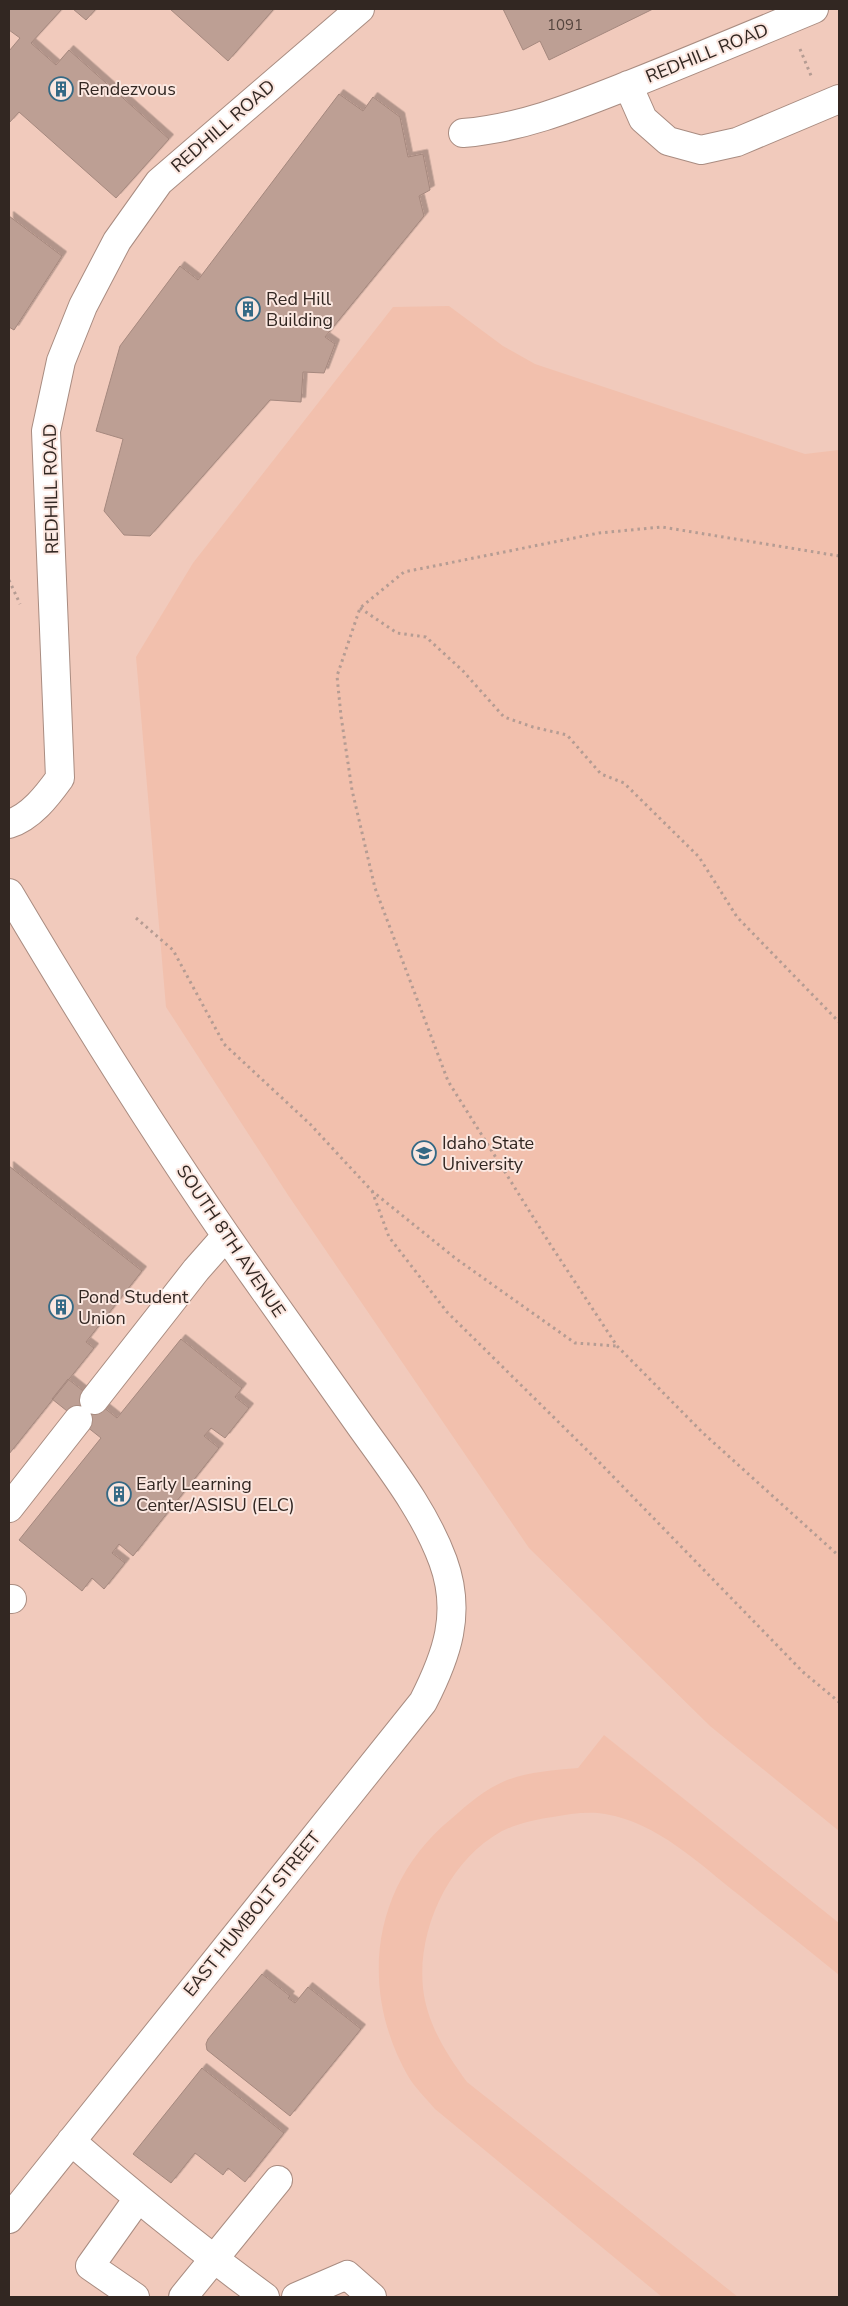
<svg xmlns="http://www.w3.org/2000/svg" width="848" height="2306" viewBox="0 0 848 2306" font-family="'Nunito Sans',sans-serif">
<style>
.built{fill:#f1cabc}
.green{fill:#f2c0ad}
.building{fill:#bd9f94;stroke:#a5887e;filter:url(#shadow)}
.lines{fill:none;stroke-linecap:round;stroke-linejoin:round}
.minor-casing{stroke:#a98c81;stroke-width:30}
.path{stroke:#b59c93;stroke-width:3;stroke-dasharray:2.5 4;stroke-linecap:butt}
.minor{stroke:#fff;stroke-width:28}
.labels{text-anchor:middle;dominant-baseline:central;stroke-width:4;stroke-linejoin:round;paint-order:stroke}
.number-label{font-size:15px;fill:#55453e}
.street-label{font-size:18px;fill:#322722;stroke:#fbe7e0}
.poi-label{font-size:18px;fill:#322722;stroke:#fbe7e0;text-anchor:start}
</style>
<defs>
<filter id="shadow"><feDropShadow dx="4.5" dy="-4.5" stdDeviation="0" flood-color="#0004"/></filter>
</defs>
<rect width="100%" height="100%" fill="#f7d7cc"/>
<path class="built" d="M9,9H839V2297H9Z"/>
<path class="green" d="M449,306L503,346L535,364L805,454L839,450V1831L710,1726L529,1548L288,1195L166,1007L136,657L193,563L393,307Z
M604,1735L839,1923V1975C806,1948 772,1922 739,1895C698,1863 658,1823 605,1814C589,1811 569,1814 553,1817C536,1819 517,1824 502,1831C449,1860 417,1929 423,1988C427,2024 446,2053 467,2082L738,2297H662L435,2109C426,2098 415,2088 408,2076C358,1988 372,1884 451,1819C468,1804 485,1789 507,1780C529,1772 554,1770 578,1768Z"/>
<path class="building" d="M9,9H62L31,43L56,65L69,50L169,139L116,198L19,112L9,123V51L20,38L9,30Z
M73,9H96L86,20Z
M170,9H272L273,10L228,61Z
M503,9H653L549,60L540,41L523,50Z
M339,94L363,111L373,97L400,117L408,157L423,154L430,190L419,196L424,216L325,337L335,344L324,373L303,372L301,402L270,400L150,536L124,535L104,511L123,439L96,431L120,346L180,266L198,280Z
M9,216L62,256L14,330L9,327Z
M9,1166L142,1271L86,1342L94,1348L9,1454Z
M181,1339L242,1388L235,1397L249,1408L225,1438L211,1428L204,1436L219,1448L133,1556L119,1544L112,1553L125,1563L104,1589L92,1578L82,1591L19,1540L101,1438L52,1399L68,1379L117,1418Z
M262,1974L290,1996L288,1998L295,2003L308,1987L361,2029L290,2116L207,2050L206,2044L208,2039Z
M202,2068L284,2133L245,2182L228,2168L223,2175L195,2153L171,2183L133,2154Z"/>
<g class="lines">
<g class="minor-casing">
<path id="minor" d="M628,85L643,119L668,141L701,150L737,142L839,99
M463,133C524,128 578,105 634,83C694,59 754,34 814,9
M9,824C31,817 47,796 60,778L46,431L61,361L83,306L117,241L159,182L360,9
M9,893C86,1023 167,1153 255,1277C290,1327 326,1377 362,1428C392,1470 425,1512 443,1561C462,1613 447,1655 423,1702L9,2219
M94,1400L196,1270L226,1236
M9,1508L78,1420
M9,1599H12
M71,2141C134,2196 198,2248 265,2297
M135,2297L90,2266L137,2200
M183,2297L278,2180
M296,2297L347,2275L372,2297"/>
</g>
<path class="path" d="M800,49L812,78
M839,556L662,527L599,533L404,572L360,608L337,676L341,716L352,790L375,888L448,1081L550,1244L617,1346L703,1433L839,1556
M9,580L20,604
M360,608L397,633L426,637L463,671L504,717L533,727L567,735L601,774L624,783L699,857L737,917L839,1022
M136,918L173,950L224,1044L310,1124L372,1191L455,1258L575,1343L617,1346
M372,1191L389,1237L447,1312L598,1461L803,1672L839,1702"/>
<use href="#minor" class="minor"/>
</g>
<defs>
<g id="building-ring" transform="scale(1.25)"><circle r="9.5" fill="#fbe7e0" stroke="#346985" stroke-width="1.5"/><path d="M-4-6H4V6H1V3H-1V6H-4ZM-2.5-4.3h1.7v1.8h-1.7ZM.8-4.3h1.7v1.8H.8ZM-2.5-1h1.7V.8h-1.7ZM.8-1h1.7V.8H.8Z" fill="#346985"/></g>
<g id="university-ring" transform="scale(1.25)"><circle r="9.5" fill="#fbe7e0" stroke="#346985" stroke-width="1.5"/><path d="M0-5L7-2L0 1L-7-2ZM-4 1L0 2.5L4 1V4Q0 6-4 4Z" fill="#346985"/></g>
</defs>
<g fill-rule="evenodd">
<use href="#building-ring" x="61" y="89"/>
<use href="#building-ring" x="248" y="309"/>
<use href="#university-ring" x="424" y="1153"/>
<use href="#building-ring" x="61" y="1307"/>
<use href="#building-ring" x="119" y="1494"/>
</g>
<g class="labels">
<g class="number-label">
<text x="565" y="25">1091</text>
</g>
<g class="street-label">
<text transform="translate(707 53) rotate(-22)">REDHILL ROAD</text>
<text transform="translate(223 126) rotate(-41)">REDHILL ROAD</text>
<text transform="translate(51 489) rotate(-91)">REDHILL ROAD</text>
<text transform="translate(231 1241) rotate(56)">SOUTH 8TH AVENUE</text>
<text transform="translate(252 1914) rotate(-51)">EAST HUMBOLT STREET</text>
</g>
<g class="poi-label">
<text x="78" y="89">Rendezvous</text>
<text x="266" y="299">Red Hill<tspan x="266" dy="21">Building</tspan></text>
<text x="442" y="1143">Idaho State<tspan x="442" dy="21">University</tspan></text>
<text x="78" y="1297">Pond Student<tspan x="78" dy="21">Union</tspan></text>
<text x="136" y="1484">Early Learning<tspan x="136" dy="21">Center/ASISU (ELC)</tspan></text>
</g>
</g>
<rect width="848" height="2306" fill="none" stroke="#322722" stroke-width="20"/>
</svg>
